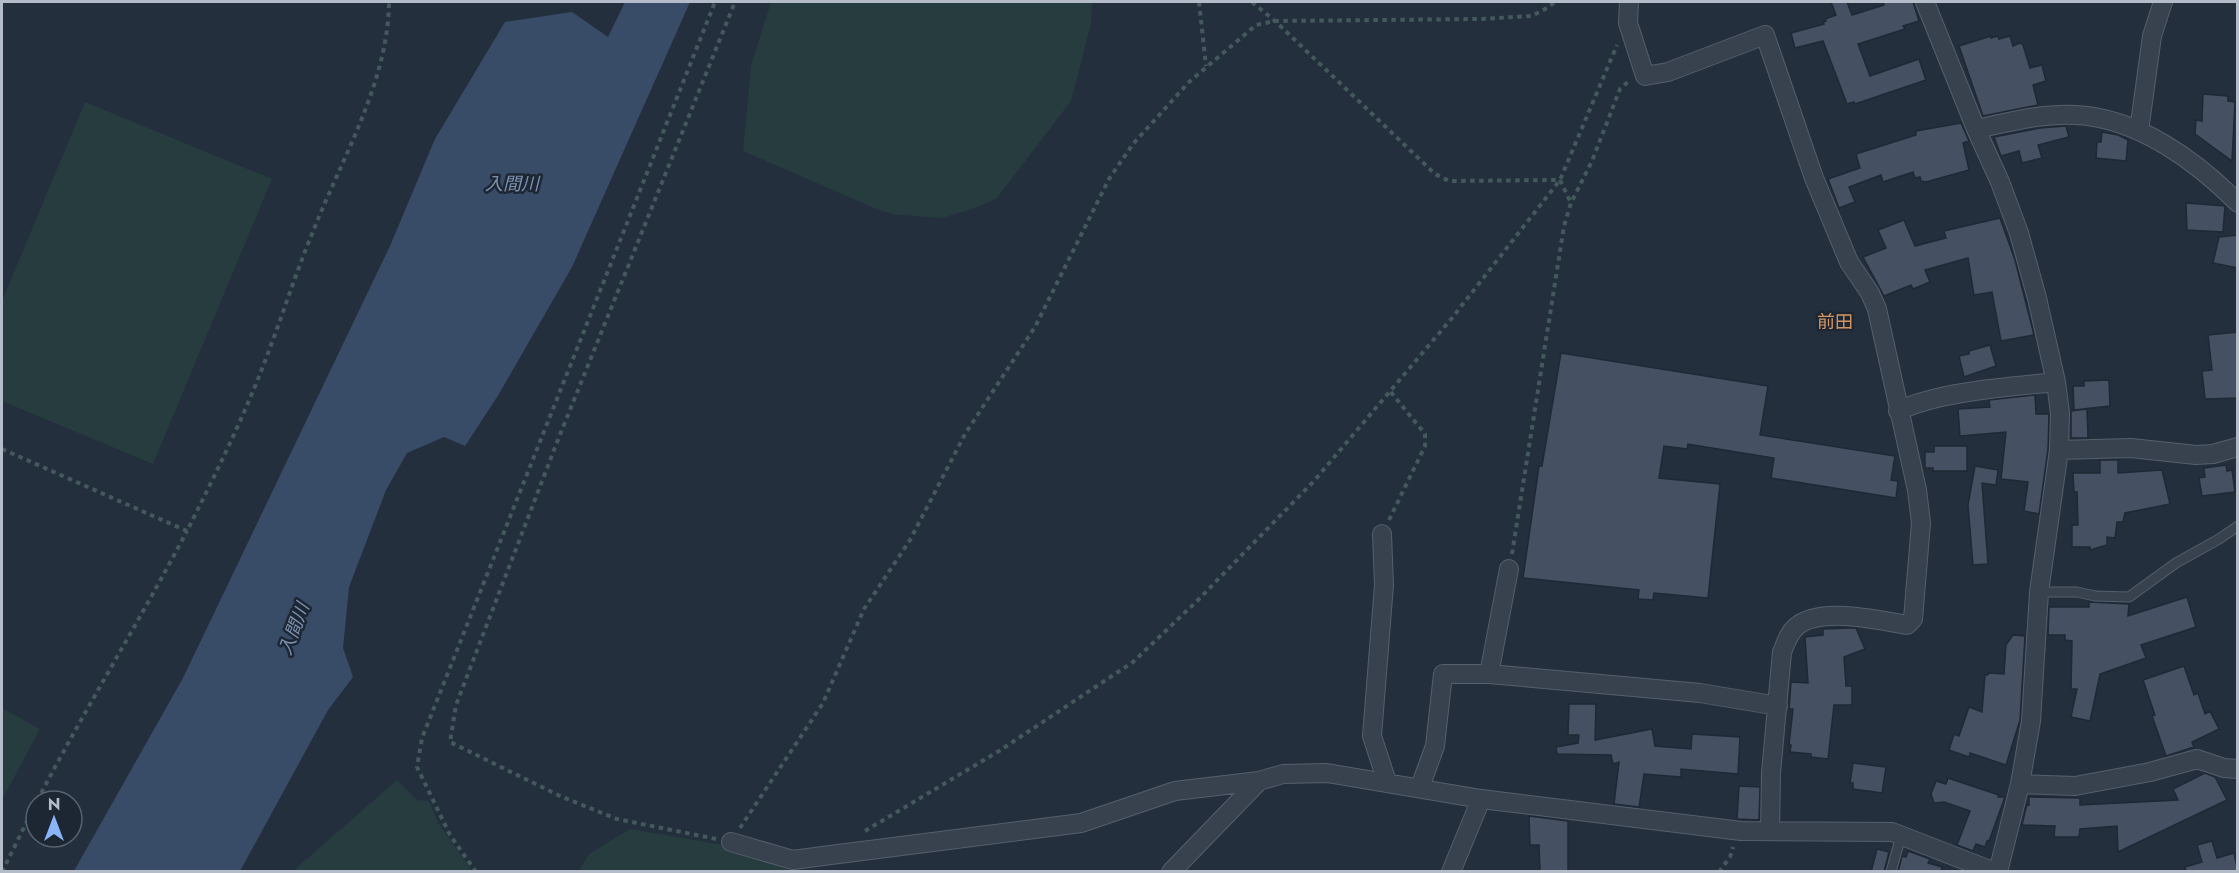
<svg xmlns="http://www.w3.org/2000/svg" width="2239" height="873" viewBox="0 0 2239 873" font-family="Jost,'Noto Sans JP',sans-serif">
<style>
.green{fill:#263c3f}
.water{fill:#394c67}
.building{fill:#455162;stroke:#1f2835;stroke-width:1.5}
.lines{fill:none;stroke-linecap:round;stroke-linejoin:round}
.lane-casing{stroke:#565f6c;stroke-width:11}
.street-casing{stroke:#565f6c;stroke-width:20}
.path{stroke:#44595c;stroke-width:4;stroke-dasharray:4.5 4.5;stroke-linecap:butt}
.lane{stroke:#38414e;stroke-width:9}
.street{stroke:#38414e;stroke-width:18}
.labels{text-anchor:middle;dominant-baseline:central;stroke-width:5;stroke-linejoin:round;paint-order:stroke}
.water-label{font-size:18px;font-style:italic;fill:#7c92b1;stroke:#1d2633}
.neighbourhood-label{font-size:18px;fill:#d59563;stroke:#1d2633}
</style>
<rect width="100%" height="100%" fill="#242f3e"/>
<path class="green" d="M771,2H1092L1091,24L1071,101L997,198L978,207L942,218L892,214L874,208L743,151L751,66Z
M85,102L272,179L153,464L2,401V301Z
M2,708L40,729L2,800Z
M397,780L417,800L429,801L439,824L472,871H293Z
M630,829L729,846L781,866L803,871L578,872L589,854Z"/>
<path class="water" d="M625,2H690L572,267L499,394L465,446L444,437L407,453L386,490L349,587L343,648L353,677L328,710L240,871H74L183,678L390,246L435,139L505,22L572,12L608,37Z"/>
<path class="building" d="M1831,2H1847L1852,15L1884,5L1883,2H1913L1919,21L1903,26L1905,29L1858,44L1870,76L1919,59L1926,80L1855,104L1854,102L1847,104L1823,41L1795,48L1791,33L1824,24L1823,22L1826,21L1825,19L1836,15Z
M1991,36V38L1998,36L1999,39L2010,36L2013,46L2020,43L2023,45L2030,68L2042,65L2046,81L2033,85L2038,105L1983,116L1959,46Z
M2203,94L2228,96V101L2235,102L2232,161L2195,134L2196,120L2202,121Z
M1961,123L1969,141L1963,143L1969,170L1926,182L1921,181L1920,177L1915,178L1913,172L1883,182L1881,175L1849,187L1855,202L1839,208L1828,179L1860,168L1856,154L1916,135V131Z
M2066,126L2069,137L2038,145L2042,158L2022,163L2019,151L2001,156L1994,137L2040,128Z
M2102,132L2118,135L2128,140L2126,161L2096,158L2097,142H2101Z
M2186,203L2225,206L2223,232L2187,230Z
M2000,218L2015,260L2034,335L2001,341L1992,292L1974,295L1968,258L1925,270L1930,282L1913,289L1911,285L1884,296L1863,257L1886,248L1878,230L1904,220L1915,246L1946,238L1944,231Z
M2238,235V268L2213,263L2219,237Z
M2238,332V398L2205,399L2202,371L2212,370L2208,335Z
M1990,345L1996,366L1964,377L1959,356L1969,354V351Z
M1561,353L1768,386L1760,435L1895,456L1891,480L1898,481L1896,498L1771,478L1774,458L1688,444L1687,449L1664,446L1659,478L1720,484L1708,598L1654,593L1653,600L1638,599L1639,590L1523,578L1539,466H1542Z
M2109,380L2110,406L2074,410L2073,386H2084V381Z
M2035,395L2036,414H2049L2048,449L2039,514L2024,511L2028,482L2001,479L2006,432L1960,436L1958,409L1990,407L1989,400Z
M2087,409L2088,438H2071V411Z
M1934,446H1967V471H1933V468H1925V452H1934Z
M2100,460H2118V473L2162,470L2170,504L2125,513L2123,522H2117L2115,538L2107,537V545L2090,550V547H2072V525H2078L2077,492H2074L2073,473H2100Z
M2226,465L2227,471L2232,470L2235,492L2202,496L2199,478L2205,477L2204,468Z
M1975,466L1998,470L1996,485L1982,483L1988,564L1973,565L1968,505Z
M2187,597L2196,627L2141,645L2146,658L2100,674L2090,721L2071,717L2077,689H2071L2072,641L2065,640V635H2048L2049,607H2089V602L2129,604L2128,616Z
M1849,628H1856L1865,649L1844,657L1846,686H1852V705H1834L1828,759L1811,757V754L1790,752L1791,745H1789L1793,709H1789L1791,682L1808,683L1805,637L1823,635V629Z
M2013,635L2025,636L2020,720L2006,765L1970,753L1969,757L1949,750L1954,734L1959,736L1969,707L1982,712L1985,675H1988V673L2004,674L2006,645Z
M2184,666L2194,695L2198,693L2205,714L2210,711L2219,729L2192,742L2194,747L2166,756L2152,716L2155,715L2143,680Z
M1569,704H1596L1595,740L1652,729L1655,746L1691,749L1692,734L1740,737L1738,774L1681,769V777L1644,774L1639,807L1614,804L1619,762L1613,764L1611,755L1557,754L1556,747L1578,743L1579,735H1568Z
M1853,763L1886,767L1882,793L1853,789V783H1850Z
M2205,773L2215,777L2227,800L2118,852L2117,826L2080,829L2079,837H2054L2055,826L2022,825L2027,804L2029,805V797L2080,798V805L2178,800L2173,789Z
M1948,778L1999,795L1998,797H2005L1989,841H1987L1985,847L1976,844L1973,851L1957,845L1970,811L1944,802L1934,803L1931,794L1936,781L1946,784Z
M1739,786L1760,787L1759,820L1737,819Z
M1529,816L1568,821V872H1540L1539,845H1530Z
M2212,841L2217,858L2234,853L2238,872H2186L2185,867L2202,862L2197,845Z
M1877,849L1889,852L1884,872H1871Z
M1908,851L1930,859L1928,863L1942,867L1941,872H1898L1902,856L1906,857Z"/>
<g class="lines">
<g class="lane-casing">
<path id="lane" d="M2039,592H2077L2095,596L2129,597L2176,563L2219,539L2238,526
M1891,872L1901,836"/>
</g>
<g class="street-casing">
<path id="street" d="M1629,2L1628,23L1645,76L1668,72L1765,35L1814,178L1849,262L1870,293L1877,309L1917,490L1921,523L1913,619L1907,625C1879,620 1819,606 1796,627C1788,634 1786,643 1782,652L1771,773L1770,831
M1925,2L1976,129L2000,182L2019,233L2037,298L2056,382L2060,413L2059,450L2039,592L2031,721L2020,784L1998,872
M1976,129C2009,122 2043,113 2076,115C2138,118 2196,161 2238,203
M2139,131L2152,36L2163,2
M1898,411C1940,391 2009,387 2056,382
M2059,450L2131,448L2196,455L2213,454L2238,447
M1382,534L1384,585L1372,736L1387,782
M1489,674L1509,569
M2020,784L2075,786L2150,772L2197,759L2224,768L2238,769
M1420,787L1435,746L1443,674H1489L1700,693L1778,706
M731,842L793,860L823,856L1081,823L1175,791L1259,781L1283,774L1327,773L1481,799L1741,831L1892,832L1995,872
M1171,872L1259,781
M1451,872L1481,799"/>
</g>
<path class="path" d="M1199,2L1206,66
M1252,2L1275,21L1435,174L1449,181L1559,180
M1560,180L1571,203
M2,449L187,531C215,475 243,419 265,361C282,317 296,272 314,229C343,156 388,82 389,2
M1389,520L1425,446V434L1390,391
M1512,554L1564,226L1571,203L1592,161L1620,89L1630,80
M37,801C85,709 139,622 187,531
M740,828L823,703L864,609L910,540L965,434L1035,327L1109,179L1133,144L1189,82L1256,25L1275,21L1480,19L1532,16L1547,8L1555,2
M865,831L999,751L1133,662L1196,602L1314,481L1452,318L1560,180L1617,45
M716,839L617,819L560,796L450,742L456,705L559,437L735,2
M2,872L36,803
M476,872L450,835L417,767L422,738L715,2
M1719,872L1730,857L1733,847"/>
<use href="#lane" class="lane"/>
<use href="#street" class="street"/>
</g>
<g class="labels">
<g class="water-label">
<text x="512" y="184">入間川</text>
<text transform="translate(294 629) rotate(-69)">入間川</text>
</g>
<g class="neighbourhood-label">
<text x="1835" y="322">前田</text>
</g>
</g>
<rect width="2239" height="873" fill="none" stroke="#b4bcc9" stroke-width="6"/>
<g transform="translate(54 819)"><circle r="28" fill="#1d2633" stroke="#59626f" stroke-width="1.5"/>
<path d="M0-4.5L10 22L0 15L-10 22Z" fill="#8ab4f8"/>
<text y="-9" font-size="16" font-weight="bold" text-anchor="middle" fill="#b4bcc9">N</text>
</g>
</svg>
